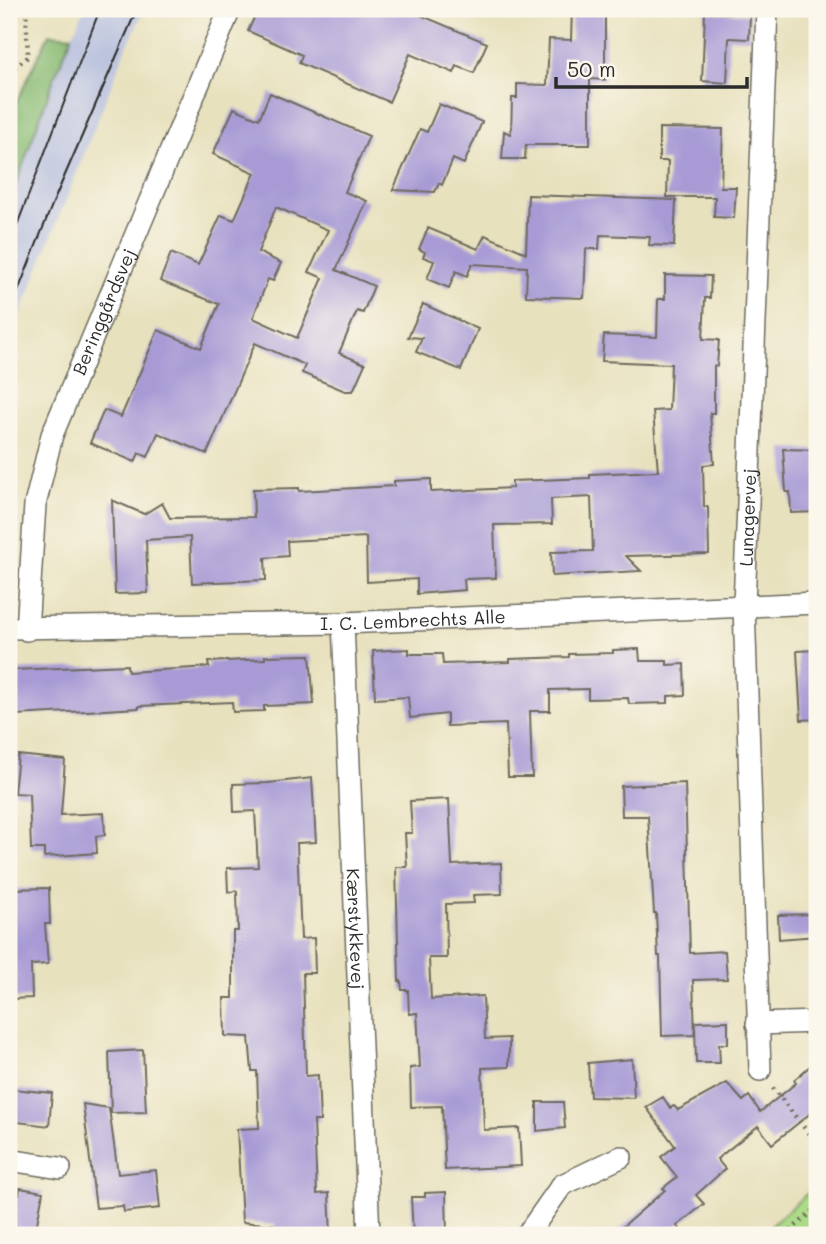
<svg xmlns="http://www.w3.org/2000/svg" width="826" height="1244" viewBox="0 0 826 1244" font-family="Mali,sans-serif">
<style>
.industrial{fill:#bbc3de}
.green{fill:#addb87;stroke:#6c8359;stroke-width:2}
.forest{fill:#8abb74;stroke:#5a7350;stroke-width:2}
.building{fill:#a89bd5;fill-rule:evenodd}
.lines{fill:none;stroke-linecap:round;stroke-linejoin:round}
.minor-casing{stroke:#6d6b5e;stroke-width:24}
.path{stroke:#6d6b5e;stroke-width:4.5;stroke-dasharray:2 5;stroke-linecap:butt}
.minor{stroke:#fff;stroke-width:21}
.tram{stroke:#2b2b2b;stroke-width:2}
.labels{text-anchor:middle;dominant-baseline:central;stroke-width:7;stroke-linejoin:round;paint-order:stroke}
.street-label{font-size:18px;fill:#2b2b2b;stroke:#fbf7ec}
</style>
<rect width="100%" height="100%" fill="#fbf7ec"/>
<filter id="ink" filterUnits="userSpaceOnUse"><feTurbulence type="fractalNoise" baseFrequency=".0143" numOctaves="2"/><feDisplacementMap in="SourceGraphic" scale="14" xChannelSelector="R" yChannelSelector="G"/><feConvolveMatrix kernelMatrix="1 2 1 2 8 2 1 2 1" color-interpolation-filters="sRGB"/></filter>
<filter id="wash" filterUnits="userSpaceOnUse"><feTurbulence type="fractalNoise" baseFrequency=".00686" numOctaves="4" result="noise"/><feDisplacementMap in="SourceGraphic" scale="28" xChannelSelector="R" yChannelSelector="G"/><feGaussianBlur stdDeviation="1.57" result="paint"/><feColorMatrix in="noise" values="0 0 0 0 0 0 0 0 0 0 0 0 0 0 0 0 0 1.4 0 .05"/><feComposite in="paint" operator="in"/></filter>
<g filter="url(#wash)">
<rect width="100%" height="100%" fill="#e8e1be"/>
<path class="industrial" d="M84,9H145L127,46L9,343V204L54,78Z"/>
<path class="green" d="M817,1185V1235H760Z"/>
<path class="forest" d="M49,34L72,36L54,78L9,204V118Z"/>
<g id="blocks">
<path class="building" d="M258,9H406L487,43L474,73L457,66L454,73L410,54L389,102L299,63L302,55L248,31Z
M572,9H605V80L590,79V145H526L525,159H502L504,131L511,134L512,98H517V84L547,85L549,39L571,40Z
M705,12L750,14L749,39L729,38L727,83L702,81Z
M270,93L369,136L345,192L367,201L336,270L374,286L363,313L357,311L339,353L365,364L353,391H345L302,373L305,365L255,343L207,454L158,433L148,457L139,453L135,462L90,443L104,410L121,417L158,330L201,348L219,304L160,281L171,253L198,265L221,215L234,220L255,173L213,154L234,108L259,119ZM276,207L328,230L309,272L323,278L297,338L253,318L268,279L273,281L281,263L258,252Z
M439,104L482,122L464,164L453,159L442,185L439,183L435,192L393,190L420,129L427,132Z
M659,128L723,129L721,187H736L734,218L714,217L715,197H667L668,161H659Z
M528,195L676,200L674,246L649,245L650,237L600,235L599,249H586L584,298L526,296L527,267L472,264L467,276L456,271L449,288L427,279L434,261L423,257L425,252L419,249L428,228L478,249L485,235L526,253Z
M665,275L711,276L710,298H705L703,339L719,340L717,366H714V413H710L714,464L703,465L704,507H708L709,554L626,556L641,571L552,576L551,552L593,551L591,497L551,499L552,524L494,525L496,578L464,579L465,590L417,594V579L367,582L366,537L287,541L288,556L265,558L266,580L192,583L190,537L146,540L148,593L115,594L112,500L144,514L162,503L170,518L254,517L253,489L299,488V491L394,486V481L431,479V492L512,488V481L590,478V474L658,471L653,411L669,410L671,364L602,361L604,335L657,337L658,299H665Z
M423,304L478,329L461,370L416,352L422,338L408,337Z
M783,449L817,450V512L791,513L790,492H786Z
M409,649V654H442L443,664L510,662V659L569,657V654L613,653V650L639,649L640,661H667V665L684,664L685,695L668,696V703L629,704L628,698L588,699V689L550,690V711H530L532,777H508L506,724L447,726V714L410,718L408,697L375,699L373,651Z
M817,650V719L801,720L797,651Z
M310,655L314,704L264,706V711L233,712L232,702L139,706V708L16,715L14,670L127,665L128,672L209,667L208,662L265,659V656Z
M18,755L65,760L61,815L104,813L105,835L96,836L97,853L44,857V849H31L29,794L14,793Z
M312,778L316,842L297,843L301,939L314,938L315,973H303L306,1076L318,1075L320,1121H314L317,1194L329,1193L331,1235H300V1232L275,1233V1225L242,1222L237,1129L259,1128L257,1071H252L249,1037L225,1036L224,998H233V931H238L237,891L228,892L227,868L258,867L255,811L234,812L233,784L268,783Z
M685,783L690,953L725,951L727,979L693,980L695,1035L662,1036L660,956H658L656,913H654L648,816H622L621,786Z
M449,799L452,865L501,863L502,894L473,895L474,903L446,904L447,958H429L431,999L483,996L485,1039L509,1038V1067L482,1068L484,1130L519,1128L521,1166L445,1170L442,1106L411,1107L410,1068L420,1067L417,1013L409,1014L408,990H402L401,981H399L396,867H407L405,833H412L410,801Z
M49,888L50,924H45L48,964L31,965L32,998L9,999V889Z
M817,914V936L779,939L778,915Z
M728,1021V1044H719L720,1063H696L695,1022Z
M143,1050L146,1112L111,1113L109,1052Z
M632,1059L634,1098L590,1097L588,1063Z
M817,1060V1108L772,1144L758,1126L717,1159L725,1169L696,1195L704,1204L677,1226L685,1235H613L665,1190L663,1188L677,1177L661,1157L675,1146L646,1107L663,1097L670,1108L674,1106L678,1110L727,1083L743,1101L749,1096L760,1112L796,1083L794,1080Z
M12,1089L52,1093L49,1126L9,1121Z
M537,1102H563L565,1128L537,1131Z
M83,1104L109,1108L118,1174L156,1170L160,1208L124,1212L123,1206L96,1208Z
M20,1188L43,1192L35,1234L9,1229V1194L19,1195Z
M446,1192L447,1235H413L411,1197H425V1193Z"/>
</g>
</g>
<g filter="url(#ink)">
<use href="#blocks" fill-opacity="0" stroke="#6d6b5e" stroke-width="2"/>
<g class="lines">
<g class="minor-casing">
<g id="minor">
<path id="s1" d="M343,623L369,1235"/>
<path id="s2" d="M9,628L343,623L817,603"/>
<path id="s3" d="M27,630L35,505L52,435L230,9"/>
<path d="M757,1024L817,1022"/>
<path id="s4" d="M760,1070L744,607L767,9"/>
<path d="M9,1160L60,1168"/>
<path d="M527,1235L562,1185L621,1157"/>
</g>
</g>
<path class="path" d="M9,71L28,57L26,9
M773,1088L817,1144
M785,1235L817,1208"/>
<use href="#minor" class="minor"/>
<path class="tram" d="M9,246L100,9
M9,314L52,205L137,9"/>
</g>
</g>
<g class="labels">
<g class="street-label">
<text stroke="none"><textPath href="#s3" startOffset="331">Beringgårdsvej</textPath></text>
<text stroke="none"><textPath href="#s4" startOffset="553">Lunagervej</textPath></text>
<text stroke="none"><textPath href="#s2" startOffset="404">I. C. Lembrechts Alle</textPath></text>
<text stroke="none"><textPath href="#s1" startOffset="306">Kærstykkevej</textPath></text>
</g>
</g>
<rect width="826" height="1244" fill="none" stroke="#fbf7ec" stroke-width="35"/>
<path d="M556 77v10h191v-10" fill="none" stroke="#2b2b2b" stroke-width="3.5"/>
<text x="567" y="77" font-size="21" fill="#2b2b2b" stroke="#fbf7ec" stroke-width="5" paint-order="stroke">50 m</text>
</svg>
